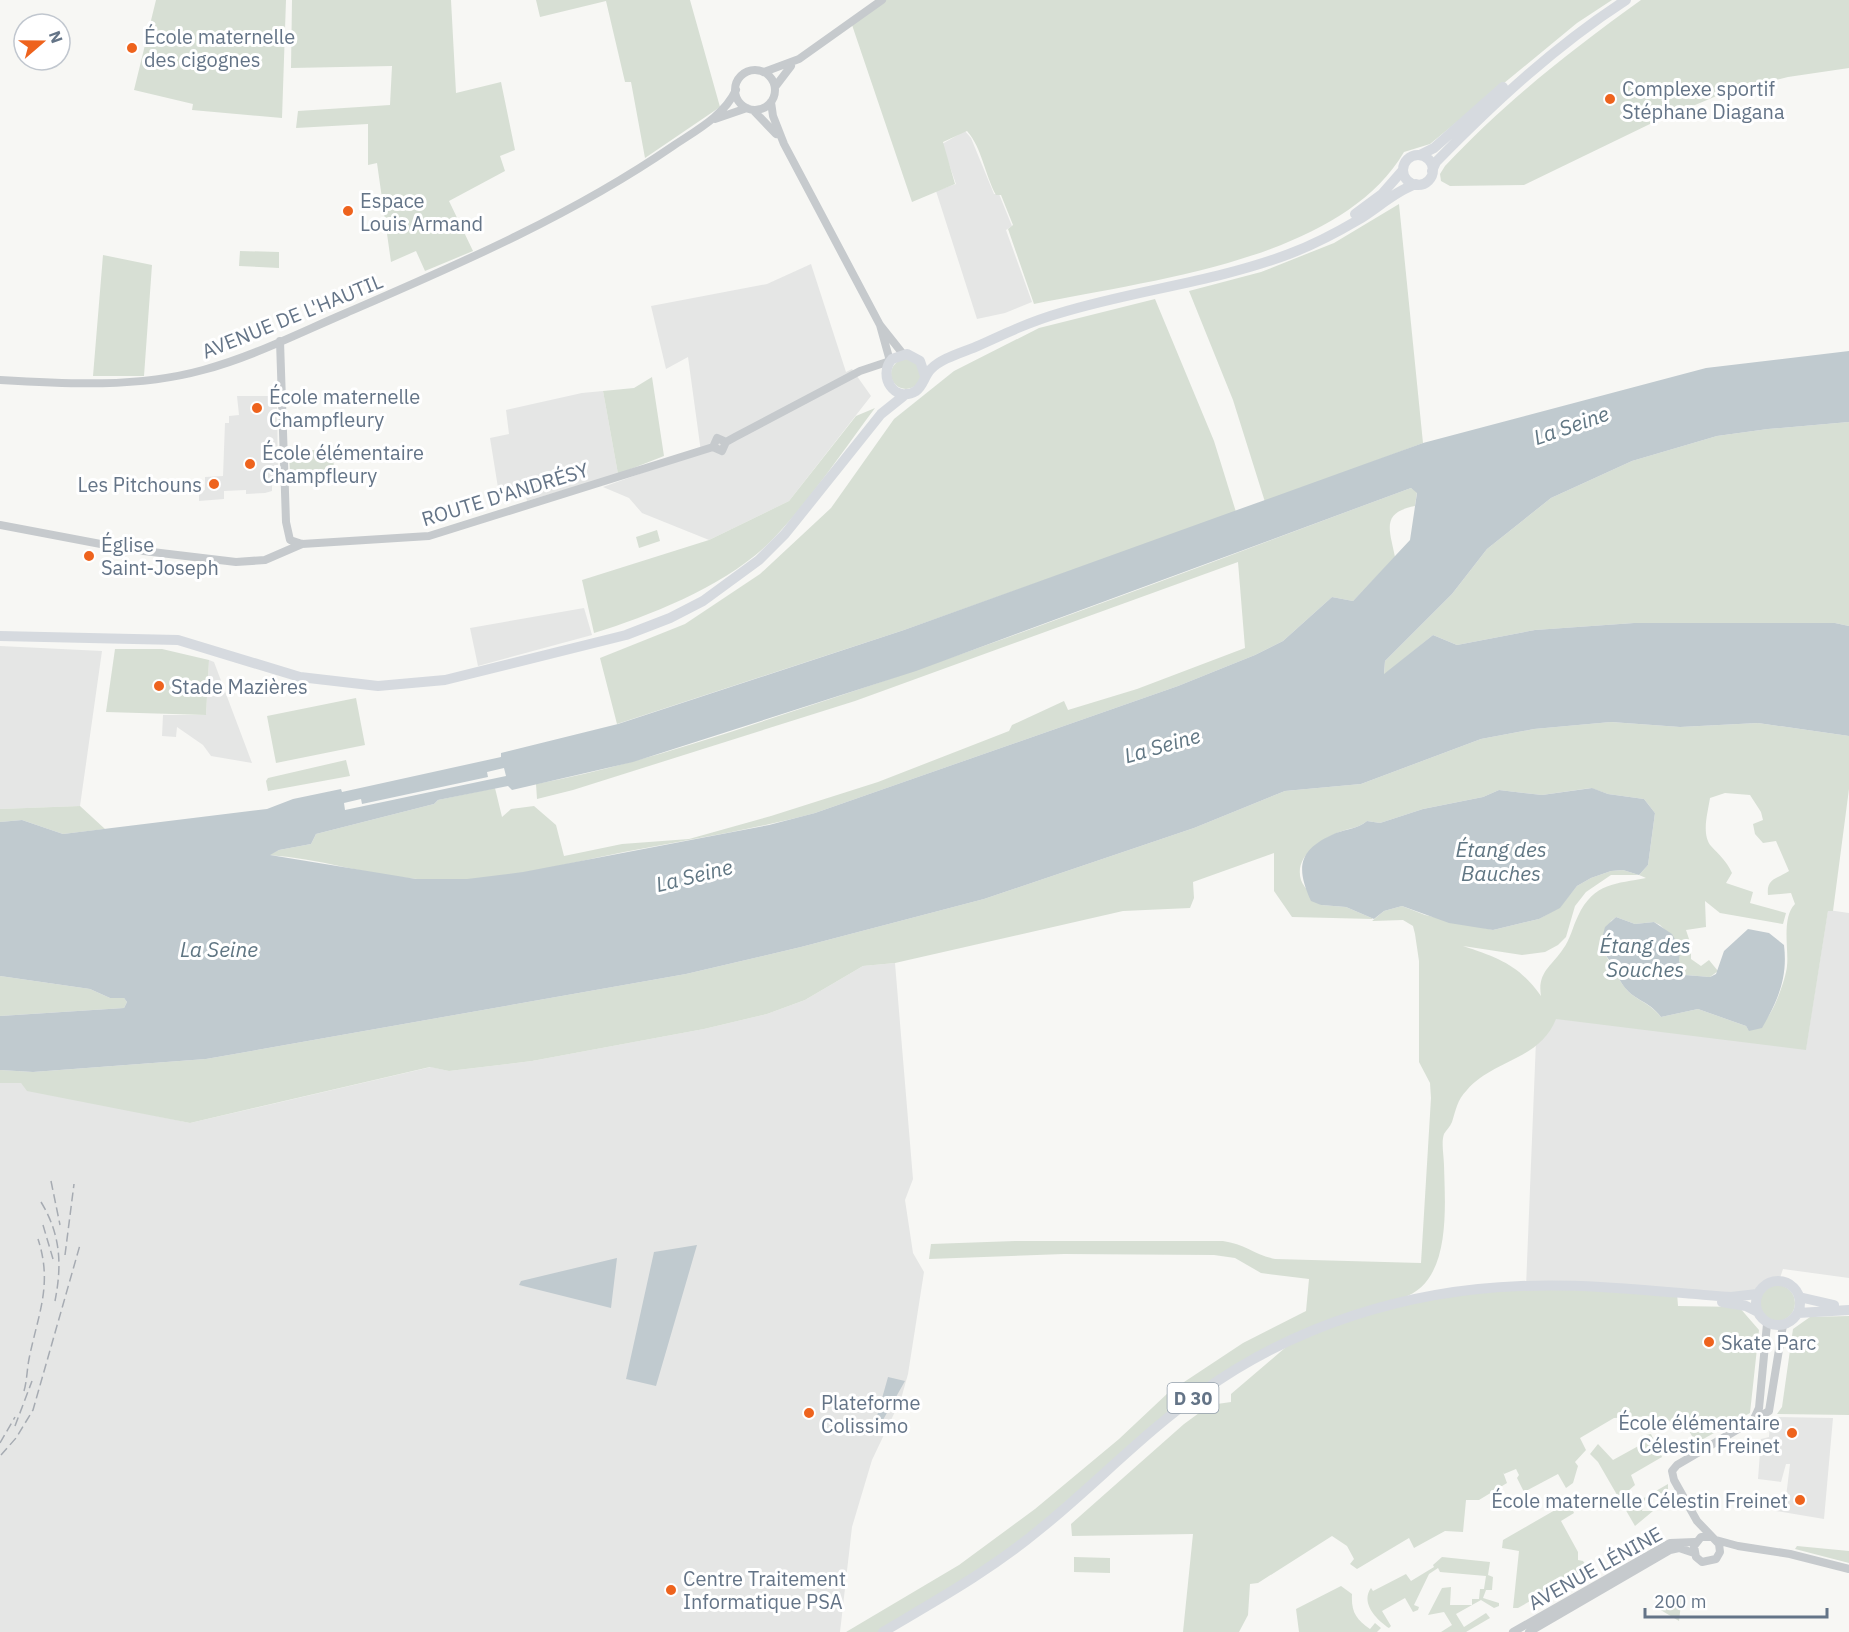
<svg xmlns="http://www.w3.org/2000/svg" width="1849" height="1632" viewBox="0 0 1849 1632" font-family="'IBM Plex Sans',sans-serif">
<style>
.built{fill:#e5e6e5}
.green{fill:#d7dfd4;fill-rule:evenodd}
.water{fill:#c0cacf;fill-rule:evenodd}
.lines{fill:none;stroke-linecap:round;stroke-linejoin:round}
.minor{stroke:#c6cacd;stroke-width:8}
.major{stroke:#d6dadf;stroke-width:10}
.rail{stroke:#a6abb2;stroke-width:1.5;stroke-dasharray:9 4.5;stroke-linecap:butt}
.poi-dot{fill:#ee631d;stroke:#fff;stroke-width:2}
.labels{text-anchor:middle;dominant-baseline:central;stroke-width:6;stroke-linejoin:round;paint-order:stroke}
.shield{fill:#fff;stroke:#929eab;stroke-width:1.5}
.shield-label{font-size:18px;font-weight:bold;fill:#647487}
.poi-label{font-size:20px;fill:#647487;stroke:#fff;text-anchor:start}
.street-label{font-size:20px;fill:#647487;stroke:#fff}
.water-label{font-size:21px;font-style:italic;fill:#607683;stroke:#fff}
</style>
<rect width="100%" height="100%" fill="#f7f7f4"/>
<path class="built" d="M965,131L971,138L994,194H999L1012,226L1006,230L1032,302L1005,313L977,319L936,191L956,184L942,144Z
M811,264L846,372L852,369L871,396L789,501L709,540L642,513L629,498L603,487L701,452L688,357L666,369L651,306L767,284Z
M603,391L618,474L527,501L525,493L499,494L490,438L509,434L506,410L582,393Z
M237,396H270L277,400L278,482H272V491L265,493L246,494V490L224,491V499L199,501V492L205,490V477L223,476L225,423H229V416L239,415Z
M584,608L592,635L478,666L470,628Z
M0,646L102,651L80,806L0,809Z
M209,660L214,662L252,763L211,756L203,745L177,727L176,737L162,736L163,715H206Z
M1828,910L1849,913V1278L1783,1269L1779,1281L1767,1283L1757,1294L1526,1287L1537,1016L1806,1048Z
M895,963L913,1179L905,1200L913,1253L924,1272L908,1374L901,1399L872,1460L852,1527L840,1632H0V1083H21L85,1101L190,1123L431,1067L449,1071L532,1061L704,1029L767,1014L805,1000L863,966Z
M1774,1417L1833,1418L1824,1519L1776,1511L1777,1503L1786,1497L1790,1464H1786L1781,1482L1758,1479L1761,1439L1769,1437L1770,1422Z"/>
<path class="green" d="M156,0H286L282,118L192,110L193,104L134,90Z
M292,0H451L456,93L501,82L515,150L500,156L505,171L449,201L473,251L425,271L416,251L391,262L377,163L368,165V124L296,128L298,111L390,105L392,66L291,68Z
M536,0H690L720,107L645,158L631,82H625L606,1L540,17Z
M882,0H1612L1577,23L1430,144L1404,152C1340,261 1149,280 1034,304L1008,229L1013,225L1001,195H996C985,175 982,148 967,131L943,142L955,184L912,202L851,22Z
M1641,0H1849V68L1788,77L1726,92L1650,124L1524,185L1450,186L1441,181L1440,174L1445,166C1505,102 1570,51 1641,0Z
M1399,204L1423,443L1265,502L1233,400L1189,291L1261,272L1334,243Z
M240,251L279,252V268L239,266Z
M103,255L152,265L144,376H93Z
M1155,299L1214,441L1236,512L904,630L617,724L600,658L685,624L760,574L831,508L894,419L954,371L1039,328Z
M891 374a15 15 0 1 1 30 0a15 15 0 1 1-30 0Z
M652,377L664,456L618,474L603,391L634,388Z
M875,408C842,452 810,501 771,541C727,585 652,615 594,633L582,580L709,540L789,501L856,416Z
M1849,422V626L1835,623H1634L1535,630L1457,645L1433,635L1384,675L1385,661L1452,594L1487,549L1551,498L1632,461L1717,436L1768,429Z
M308,450H333L334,471H290L289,456Z
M1411,488L1417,492L1415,506C1380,513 1390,530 1395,557L1353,601L1332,597L1283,641L1255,655L1178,686L815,813C752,830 688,840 624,852C556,866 486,885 417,879C367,875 318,858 268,855L279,850L311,844L316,834L434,804L438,800L495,788L502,817L511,809L534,806L556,825L564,856L622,844L689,839L771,816L878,782L1009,731L1012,725L1064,701L1068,710L1137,689L1245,648L1238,562L855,701L573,790L537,799L536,784C637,765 733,731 830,699C1026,634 1218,559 1411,488Z
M657,530L660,541L639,548L636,537Z
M115,649H162L209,660L206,715L106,712Z
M356,698L365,745L276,763L267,716Z
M1611,722L1680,727L1758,723L1849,736V789L1833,911H1828L1806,1050L1556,1019C1540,1060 1493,1060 1467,1090C1457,1100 1456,1110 1452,1122C1450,1127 1446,1130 1444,1134C1441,1142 1444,1157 1444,1165C1445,1207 1452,1283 1402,1298L1485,1285L1677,1293L1678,1306L1739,1307L1759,1330L1750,1413L1696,1443L1684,1422L1676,1424L1664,1419L1658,1422L1655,1416L1614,1418L1580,1438L1586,1450L1575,1462L1578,1466L1573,1483L1566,1488L1558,1474L1524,1492L1517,1478L1519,1475L1516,1469L1504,1474L1503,1472L1507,1483L1479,1500H1466L1463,1532L1445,1531L1414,1548L1409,1538L1357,1569L1350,1564L1354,1559L1347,1546L1332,1536L1258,1583L1250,1584L1248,1615L1239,1632H1183L1193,1534L1072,1536L1071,1524L1184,1424L1210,1405L1231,1402V1394L1293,1341L1205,1389L1038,1531L883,1632H846L959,1565L1035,1509L1119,1439L1169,1392L1243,1343L1306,1311L1309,1279L1261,1273L1235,1258L1214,1255L1064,1254L929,1259L931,1244L1015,1241H1223C1245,1244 1255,1255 1275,1259L1421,1263L1431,1098L1430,1083L1419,1062V961L1415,934L1413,926L1403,920L1372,921L1384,911L1402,906L1425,915L1493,930L1539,919L1560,907L1577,886L1591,878L1611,871L1623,870L1639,875L1648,865L1655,813L1644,799L1608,794L1591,788L1542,795L1499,790L1483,797L1423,809L1380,823L1367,821C1358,829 1347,828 1337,833C1319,841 1294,857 1301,880C1304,889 1316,898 1321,905L1346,907L1374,919L1292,917L1274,891V853L1193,882L1194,898L1190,908L1123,911L895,963L863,966L805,1000L767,1014L704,1029L532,1061L449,1071L430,1067L190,1123L27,1091L21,1083H0V1070L33,1072L206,1059L686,974L801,947L984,899L1194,828L1285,791L1361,784L1481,739L1534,729ZM1725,793L1750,795L1761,812L1763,820L1753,824L1755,834L1763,843L1776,841L1789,871C1777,879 1766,878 1768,895L1791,893L1795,904C1781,918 1789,950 1787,966C1786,978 1773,1015 1764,1021C1759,1024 1753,1026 1748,1029L1746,1026L1698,1009L1661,1017C1649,1002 1637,1001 1627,990C1615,977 1612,959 1599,949L1611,921L1616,917L1635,924L1654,922L1660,925L1666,931L1685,975L1710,977L1718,971L1709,960L1701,966L1691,959V945L1686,930L1706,927L1705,901L1720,913L1783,924L1786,913L1750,903L1753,892L1726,883L1732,873C1726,860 1720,856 1711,846C1701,834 1708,812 1710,798ZM1611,875H1639L1646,878C1617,884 1594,882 1578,916C1573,926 1570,940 1563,949C1552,966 1537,972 1541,996C1519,965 1499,958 1463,946L1522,955L1545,952L1558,945L1566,937L1575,906L1586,892Z
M346,760L350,776L268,791L266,781L268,778Z
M80,806L105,829L63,834L22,820L0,822V809Z
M0,976L90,989L110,998H124L127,1002L124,1008L0,1016Z
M1759 1303a18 18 0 1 1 36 0a18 18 0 1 1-36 0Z
M1849,1316V1415L1777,1414L1782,1407L1793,1329L1810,1317Z
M1651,1434L1662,1457L1631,1475L1635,1485L1628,1491L1635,1503L1668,1484V1494L1657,1493L1644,1501L1642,1511H1653L1635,1526L1598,1462L1590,1454L1598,1444L1613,1460L1642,1444L1641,1436Z
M1569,1502L1574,1513L1561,1521L1578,1552V1560L1583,1561L1588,1568L1518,1608H1513L1519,1551L1502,1548L1503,1540Z
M1797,1546L1849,1551V1563L1795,1549Z
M1074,1557L1110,1558V1573L1074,1572Z
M1442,1557L1490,1562L1488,1575L1493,1577L1492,1590H1486L1483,1598L1499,1603V1606L1494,1608L1481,1600L1456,1614L1464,1627L1486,1613L1490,1618L1466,1632H1441L1452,1625L1444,1612L1428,1615L1442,1588L1451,1587L1450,1605H1472V1599H1479L1480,1589H1484L1486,1576L1440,1572L1438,1568L1429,1574L1414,1605L1419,1607L1418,1610L1413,1612L1405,1598L1382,1611L1391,1626L1389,1628C1377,1620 1360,1603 1371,1588L1373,1591L1406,1574L1411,1581L1434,1567L1433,1565Z
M1341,1586L1352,1594C1351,1612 1356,1619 1370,1629L1375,1623L1381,1628L1377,1632H1299L1296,1609Z
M1682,1596L1679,1621L1659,1609H1662Z"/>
<path class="water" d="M1849,351V422L1768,429L1717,436L1632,461L1551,498L1487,549L1452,594L1385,661L1384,674L1433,635L1457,645L1535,630L1634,623H1835L1849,626V736L1758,723L1680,727L1611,722L1534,729L1481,739L1361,784L1285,791L1194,828L984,899L801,947L686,974L206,1059L33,1072L0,1070V1016L124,1008L127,1002L124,998H110L90,989L0,976V822L22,820L63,834L267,809L293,799L341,789L342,792L501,757V753L618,724L904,630L1423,443L1706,368ZM1411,488L1417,493L1410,540L1353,601L1332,597L1283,641L1255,655L1178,686L815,813L769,825L523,872L467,879H416L270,855L279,850L311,844L316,834L434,804L438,800L508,786L512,790L633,762L916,671ZM504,768L506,776L345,810L344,803L361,799L362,804L488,777L487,772Z
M1592,788L1608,794L1644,799L1655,813L1648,865L1639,875L1623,870L1611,871L1591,878L1577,886L1560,908L1539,919L1493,930L1449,923L1402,906L1384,911L1374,919L1346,907L1321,905L1311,901C1295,866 1299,849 1336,833C1347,829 1357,829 1367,821L1380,823L1423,809L1483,797L1499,790L1542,795Z
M1616,917L1635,924L1654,922L1672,934L1680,948L1679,961L1685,975L1710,977L1716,974L1724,951L1748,929L1769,933L1784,945C1788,978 1778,1000 1762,1028L1749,1031L1746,1026L1698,1009L1661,1017C1650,1002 1637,1001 1627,990C1615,977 1613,959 1599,949L1605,927Z
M697,1245L656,1386L626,1379L654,1252Z
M617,1258L611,1308L519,1285L521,1281Z
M888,1377L905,1381L875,1434H872Z"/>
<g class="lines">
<path class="minor" d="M735 90a20 20 0 1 1 40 0a20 20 0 1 1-40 0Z
M764,72L799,59L882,0
M775,87L791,66
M771,102L773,116L784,144L880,325L903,354
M754,111L776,134
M715,119L747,108
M280,341L286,522L290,540L302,544L429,536L713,447L722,451L726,442L735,437L860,371L890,361L880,325
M0,380C67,384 138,388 203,370C252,357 299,333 346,313C459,264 571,216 673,146C695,131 724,116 736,90
M713,447L717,438L726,442
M0,525L127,549L236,562L265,560L302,544
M1753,1421L1759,1408L1767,1324
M1712,1537H1701L1694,1546L1696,1557L1702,1562L1716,1559L1720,1552L1719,1544L1697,1521L1674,1480L1672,1471L1677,1465L1769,1411L1783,1325
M1716,1540L1738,1546L1790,1554L1849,1569
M1513,1632L1670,1543L1695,1542
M1529,1632L1670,1550L1679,1548L1694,1553"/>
<path class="major" d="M1420,155L1434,148L1503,87
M1403 170a15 15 0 1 1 30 0a15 15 0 1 1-30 0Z
M1432,171L1436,162C1495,102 1555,46 1626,0
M1355,214L1382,194L1403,170
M925,376L920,361L907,354L892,359C877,376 895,404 916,391C924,385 924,376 931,369C943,357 965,352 980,345C1006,333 1032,321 1060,313C1135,290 1215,282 1289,254C1313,245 1336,233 1358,220C1377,209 1395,191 1416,184
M0,636L178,640L300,677L378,686L445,680L626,635L670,618L703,601L759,560L785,534L881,414L906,394
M1756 1303a22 22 0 1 1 44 0a22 22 0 1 1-44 0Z
M1799,1297L1834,1305
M1722,1302L1746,1306L1756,1311
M1798,1313L1849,1310
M883,1632C937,1600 991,1570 1039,1530C1095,1485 1144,1432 1203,1391C1295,1325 1408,1290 1521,1286C1591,1283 1662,1292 1731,1297L1757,1294"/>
<path class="rail" d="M51,1181L60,1225
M41,1202C61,1235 62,1265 55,1301
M43,1225L53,1259
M65,1255L74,1184
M24,1391C27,1381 27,1369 29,1359C38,1314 53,1285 38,1239
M15,1426L32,1381
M0,1443L15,1417
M1,1455L16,1438L33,1410L80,1245"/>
</g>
<g class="poi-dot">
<circle cx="132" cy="48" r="6"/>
<circle cx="1610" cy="99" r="6"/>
<circle cx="348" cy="211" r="6"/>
<circle cx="257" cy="408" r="6"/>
<circle cx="250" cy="464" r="6"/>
<circle cx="214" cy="484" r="6"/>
<circle cx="89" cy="556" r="6"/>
<circle cx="159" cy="686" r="6"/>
<circle cx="1709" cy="1342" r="6"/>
<circle cx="809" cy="1413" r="6"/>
<circle cx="1792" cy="1433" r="6"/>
<circle cx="1800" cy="1500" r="6"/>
<circle cx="671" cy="1590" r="6"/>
</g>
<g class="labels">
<rect class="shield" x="1167.5" y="1383" width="51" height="30" rx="4.5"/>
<g class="shield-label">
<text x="1193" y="1398">D 30</text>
</g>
<g class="poi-label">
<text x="144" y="36">École maternelle<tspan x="144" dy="23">des cigognes</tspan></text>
<text x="1622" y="88">Complexe sportif<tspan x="1622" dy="23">Stéphane Diagana</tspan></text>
<text x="360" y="200">Espace<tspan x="360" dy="23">Louis Armand</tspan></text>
<text x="269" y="396">École maternelle<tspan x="269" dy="23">Champfleury</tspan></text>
<text x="262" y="452">École élémentaire<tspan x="262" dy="23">Champfleury</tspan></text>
<text x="202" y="484" text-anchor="end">Les Pitchouns</text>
<text x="101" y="544">Église<tspan x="101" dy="23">Saint-Joseph</tspan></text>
<text x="171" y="686">Stade Mazières</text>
<text x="1721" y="1342">Skate Parc</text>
<text x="821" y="1402">Plateforme<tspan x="821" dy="23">Colissimo</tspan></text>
<text x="1780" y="1422" text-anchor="end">École élémentaire<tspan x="1780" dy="23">Célestin Freinet</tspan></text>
<text x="1788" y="1500" text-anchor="end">École maternelle Célestin Freinet</text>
<text x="683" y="1578">Centre Traitement<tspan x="683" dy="23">Informatique PSA</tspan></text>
</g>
<g class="street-label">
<text transform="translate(292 316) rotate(-22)">AVENUE DE L'HAUTIL</text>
<text transform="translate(505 494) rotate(-17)">ROUTE D'ANDRÉSY</text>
<text transform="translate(1595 1568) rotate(-29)">AVENUE LÉNINE</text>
</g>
<g class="water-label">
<text transform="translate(1571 425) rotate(-19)">La Seine</text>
<text transform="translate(1162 745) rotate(-16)">La Seine</text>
<text x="1501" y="849">Étang des<tspan x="1501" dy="24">Bauches</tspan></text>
<text transform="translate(694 875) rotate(-14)">La Seine</text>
<text x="1645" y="945">Étang des<tspan x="1645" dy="24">Souches</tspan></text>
<text x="219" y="949">La Seine</text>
</g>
</g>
<g transform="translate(42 42) rotate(70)"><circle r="28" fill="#ffffff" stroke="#c1c7cf" stroke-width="1.5"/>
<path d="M0-4.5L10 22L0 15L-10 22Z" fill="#ee631d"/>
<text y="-9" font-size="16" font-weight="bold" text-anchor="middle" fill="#647487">N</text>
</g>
<path d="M1645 1608v9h182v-9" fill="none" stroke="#647487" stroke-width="3"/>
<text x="1654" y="1608" font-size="18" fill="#647487" stroke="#ffffff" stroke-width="4.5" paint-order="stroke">200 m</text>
</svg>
